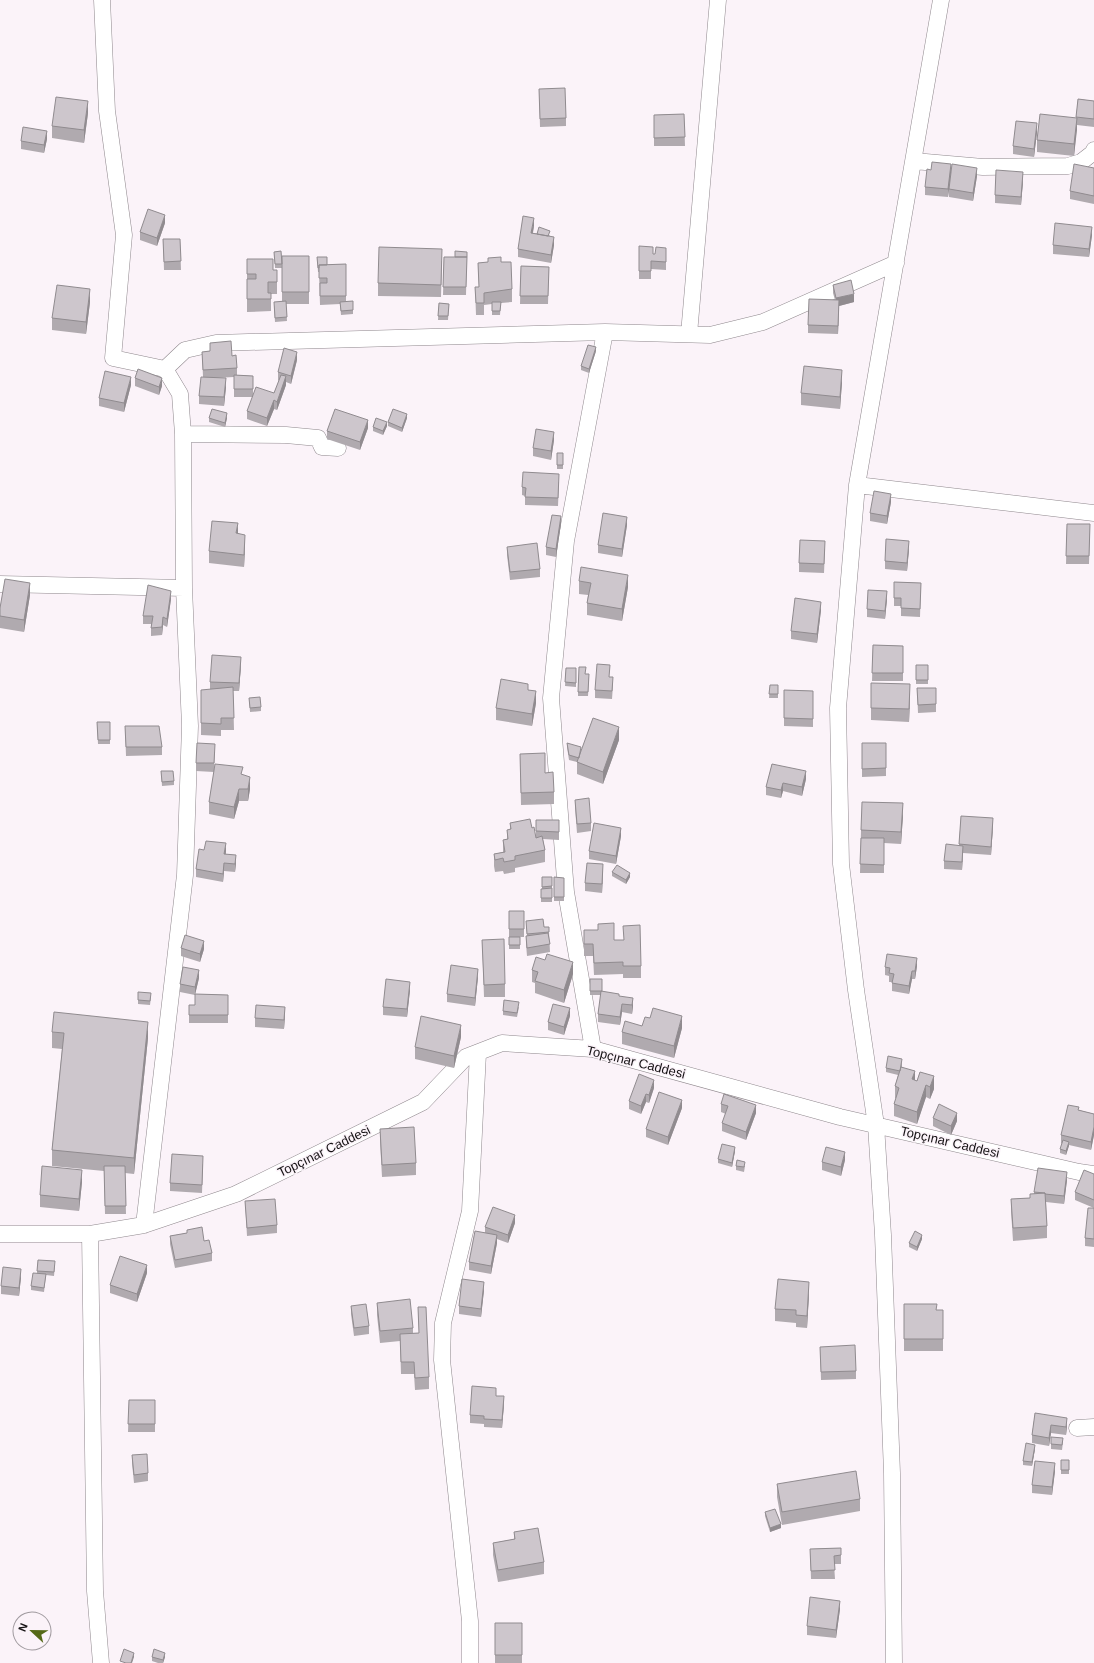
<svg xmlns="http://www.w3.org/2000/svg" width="1094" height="1663" viewBox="0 0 1094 1663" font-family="Helvetica,sans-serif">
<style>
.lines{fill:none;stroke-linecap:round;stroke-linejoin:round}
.minor-casing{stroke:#8f888d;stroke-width:17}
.minor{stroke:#fff;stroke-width:16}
.wall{fill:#b0aaaf}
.shaded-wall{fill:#908b8f}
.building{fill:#cdc6cc;stroke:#908b8f}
.labels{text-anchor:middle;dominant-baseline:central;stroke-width:3;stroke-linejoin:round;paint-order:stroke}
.street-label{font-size:13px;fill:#161315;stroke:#fbf3f9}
</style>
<rect width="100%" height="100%" fill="#fbf3f9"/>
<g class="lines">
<g class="minor-casing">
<path id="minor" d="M102,0L107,111L124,235L113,358L165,369L180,394L183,434L184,588L190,726L185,875L144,1225
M914,161L983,167L1068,166L1081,162L1094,152V150
M689,334L718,0
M165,369L185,350L216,343L605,332L710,335L763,322L896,263
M183,434L286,435L318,438L322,447L338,448
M857,485L1094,513
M0,584L184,588
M593,1049L566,892L551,698L566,541L605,332
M0,1234H90L144,1225L236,1194L423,1102L466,1057L502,1043L593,1049L840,1117L1079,1172L1094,1174
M90,1234L95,1591L101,1663
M1077,1428L1094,1427
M470,1663V1621L442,1360L443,1323L470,1211L478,1053
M894,1663L892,1473L883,1235L876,1125L856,990L841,864L838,708L857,485L941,0"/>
</g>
<use href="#minor" class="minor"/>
</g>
<path class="wall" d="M539,89L566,118V126L540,127Z
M1078,99L1094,101V127L1077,125L1074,156L1037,152V140L1076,118Z
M88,113L84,143L52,138V126Z
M684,114L685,146H654V115Z
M1037,132L1034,157L1013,154V146Z
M47,139L44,153L21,149V141Z
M1094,168V204L1070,199V191Z
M951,172L948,197L925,195V187Z
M977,176L973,201L949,197V189Z
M1023,181L1021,205L995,203V195Z
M165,223L157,246L140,240V232Z
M534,226L533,233L550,235L549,236L554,245L551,263L518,257V249Z
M1092,235L1089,257L1053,254V245Z
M163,239H180L181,270H164Z
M639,246L653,254H655L666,248V270L651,269V279H639Z
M281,251L282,268H275L274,252Z
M467,252L466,295H443L444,257H455Z
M282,256H309V304H286L287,321L275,322L274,306L282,301Z
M317,257L327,265L346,264V302L353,301V314L341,315L340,304L320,305L319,272H318Z
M247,259L273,270H277V294H271V311L247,312Z
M442,261L441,297L378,296V283Z
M501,262L512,289V302L501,303L500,315H492V304L484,305V315H476L475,287H479L478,263Z
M521,266L549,267L548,304H520Z
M833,285L854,302L839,306L838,334L808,333V325L835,300L833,293Z
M90,302L86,334L52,330V318Z
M439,303L449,304L448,320H438Z
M210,343L232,356L237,368V375L253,376V396L274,393L279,381L278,380V372L297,360L291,384L286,382V385L277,410L274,409L267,426L247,419V411L253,397H234V377L215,378L226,387L224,406L199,404V396L203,377L202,352L210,351Z
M596,351L589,373L581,370V366Z
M135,378L162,386L159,395L135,386Z
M842,382L840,409L801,405V393Z
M131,385L124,412L99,406V398Z
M209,418H227L225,427L209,422Z
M407,418L402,432L388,426V422Z
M387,426L383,435L373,431V427Z
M368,428L360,450L327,439V431Z
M554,440L551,460L533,456V448Z
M557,453H563V469H557Z
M559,482L558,506L525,505V496L522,495V487Z
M891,502L887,524L870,521V513Z
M561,524L556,557L546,555V547Z
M1067,524H1090L1089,564H1066Z
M627,525L622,557L598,553V545Z
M238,533L245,547L244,567L209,563V551Z
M507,547L540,569V577L510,580L507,555Z
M825,549L824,573L799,572V563Z
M909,549L907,571L885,569V561Z
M579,581L628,587L622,621L587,615V603L588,595L579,594Z
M894,582L921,583L920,617L901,616V606H894Z
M30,595L24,632L0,628V608Z
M171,599L167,627L163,625L162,635L151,636V624H143V616Z
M887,599L885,619L867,617V609Z
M821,610L817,643L791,639V631Z
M873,645L903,646V681H872Z
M241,665L239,691H233L234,730H221V736L201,735V690H210V682Z
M916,665H928V684H916Z
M566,668H576V687L565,686Z
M586,674L589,678L588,696H578V692Z
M610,677L613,685L612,699L595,698V690Z
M770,685H778V698H769Z
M917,688H936V712L918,713Z
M528,690L536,703L532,726L496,720V708Z
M784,690L813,691V727L784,726Z
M910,697L909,722L871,720V708Z
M249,698L261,707V711L250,712Z
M97,722H110V744H98Z
M125,726L162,747V755L126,756Z
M619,740L603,784L577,774V762L569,760L567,747V743L581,751Z
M862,743H886V776L862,777Z
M215,752L214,769L243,775L250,789L248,801H239L234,819L209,814V802L214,772L196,771V763Z
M520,754L545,773L554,792V804L521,805Z
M772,764L806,779L802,796L783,791L781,798L766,795V787Z
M161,771L174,781V785L162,786Z
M575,800L591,823V831L577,833L575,808Z
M903,815L901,844L884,843V873H860L861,830Z
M961,816L993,826L991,855L963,853L962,870L944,869V861L959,845Z
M536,820H559V840L543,839L545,850V862L515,868V872L504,874L503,871L495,872L494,866V854L503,852V840L507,839V830H510V823L532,828L536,837Z
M621,836L616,864L589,859V851Z
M204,850L226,851V854L236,863L235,872L224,871L223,882L196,877V869Z
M612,872L630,877L626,884L612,876Z
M603,873L602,893L585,891V883Z
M542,877L552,886V902H541V889H542Z
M554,877L564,878V901H554Z
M509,911L524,929V937H509Z
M526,921L544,927L549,932L550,952L527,956L526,944V936H527Z
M584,930L614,940L641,966V978H623V974L594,975L593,956H584Z
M509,937H520V949H509Z
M482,940L505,984V997H484Z
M181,948L204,949L200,962L181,956Z
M917,966L915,979H912L909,994L892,991V982H889V976L885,975V967Z
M532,970L573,974L564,1003L535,993V983L532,982Z
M478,977L475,1006L447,1002V994Z
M199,978L195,994L228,995V1023H189V1005H195V995L180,992V984Z
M590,979L602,991L619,996L633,1006L632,1014L622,1012L620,1025L598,1022V1014L601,995H590Z
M410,990L407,1017L383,1015V1007Z
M151,997L150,1005L138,1004V1000Z
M519,1007L517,1017L503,1015V1011Z
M285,1015L284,1029L255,1027V1018Z
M570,1016L564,1035L548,1030V1022Z
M642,1026L682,1028L674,1058L622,1044V1032Z
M52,1032L148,1038L134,1174L125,1173L126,1214H105L104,1171L52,1166V1150L62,1049L52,1048Z
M461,1037L454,1068L415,1059V1047Z
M902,1063V1067L915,1080L917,1081L920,1072L934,1089L930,1099L926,1097L917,1124L894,1116V1104L896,1098H895V1086L898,1075L886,1072V1068Z
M654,1088L649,1103L646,1102L641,1114L629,1109V1101Z
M721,1104L756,1113L746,1140L722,1131V1123L726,1114L721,1112Z
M682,1108L668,1145L646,1137V1129Z
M1079,1110L1094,1114V1135L1091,1150L1069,1145L1066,1155L1060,1153V1149L1062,1144L1061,1143V1135Z
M933,1118L957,1121L951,1135L933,1126Z
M380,1129L416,1163V1175L382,1177L380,1141Z
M735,1151L732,1167L718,1163V1159Z
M845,1160L841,1176L822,1170V1162Z
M203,1164L202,1193L170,1191V1183Z
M736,1166H745L744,1172L736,1170Z
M1094,1174V1208L1075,1200V1192Z
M1067,1180L1064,1204L1046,1202L1047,1226V1238L1013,1241L1011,1211V1199L1030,1198L1034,1194V1192Z
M82,1182L79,1211L40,1207V1195Z
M245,1201L277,1225V1233L247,1236Z
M1094,1208V1247L1085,1246V1238Z
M515,1223L508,1243L497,1239V1243L491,1274L469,1270V1262L485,1232V1227Z
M187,1230L204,1241L212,1253V1261L175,1268L170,1244V1236L187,1233Z
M922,1239L917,1251L909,1247V1243Z
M38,1260L55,1265L54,1276L46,1275L44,1292L31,1290V1286L37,1273Z
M147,1273L137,1302L110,1293V1285Z
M21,1277L19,1296L1,1294V1286Z
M484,1290L481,1317L459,1314V1306Z
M809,1294L807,1328L796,1327V1323L775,1321V1309Z
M377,1303L413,1328V1333H419L418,1307L429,1377V1389L415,1390L414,1374H401L400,1341L380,1343L377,1315Z
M904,1304L937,1310H943V1351H904Z
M351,1306L369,1326V1334L354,1336L351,1314Z
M820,1347L856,1371V1379L821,1380Z
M496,1396L504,1404L502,1428L484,1427V1424L470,1423V1415Z
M129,1400H155V1432H128Z
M1035,1413L1067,1426L1066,1435L1051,1433L1049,1446L1032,1443V1435Z
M1063,1442L1062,1450L1051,1449V1444Z
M1035,1449L1032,1466L1023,1465V1461Z
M132,1455L148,1473V1481L134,1483L132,1463Z
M1061,1460H1069V1474H1061Z
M1055,1471L1052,1495L1032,1493V1485Z
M777,1484L860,1499V1511L782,1525L777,1497Z
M765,1512L781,1528L770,1532L765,1516Z
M514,1532L544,1562V1574L498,1582L493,1555V1543L514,1539Z
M841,1548V1564H834L835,1579H811L810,1549Z
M840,1609L836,1638L807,1635V1626Z
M495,1623H522V1663H495Z
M152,1657H165L163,1663H158L152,1661Z"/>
<path class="shaded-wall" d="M88,101V113L84,143V130Z
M1077,118V130L1074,156V144Z
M1037,123V132L1034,157V149Z
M47,131V139L44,153V145Z
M951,164V172L948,197V189Z
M977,168V176L973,201V193Z
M1023,172V181L1021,205V197Z
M165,215V223L157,246V238Z
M534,218V226L531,241V233Z
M1092,227V235L1089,257V249Z
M554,237V245L551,263V255Z
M90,289V302L86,334V322Z
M854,294V302L839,306L838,334L836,298Z
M596,347V351L589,373V369Z
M297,352V360L291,384V376Z
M842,370V382L840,409V397Z
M286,376V385L277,410V402Z
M131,377V385L124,412V403Z
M162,378V386L159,395V387Z
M226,378V387L224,406V397Z
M274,400V409L267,426V418Z
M227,413V418L225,427V423Z
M407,414V418L402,432V428Z
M368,420V428L360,450V442Z
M387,422V426L383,435V431Z
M554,432V440L551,460V451Z
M891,494V502L887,524V516Z
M561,516V524L556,557V549Z
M627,517V525L622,557V549Z
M238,523V535L236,533Z
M245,535V547L244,567V555Z
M909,541V549L907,571V563Z
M628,575V587L622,621V609Z
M30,583V595L24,632V620Z
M171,591V599L167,627V619Z
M887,591V599L885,619V611Z
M821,602V610L817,643V634Z
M163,617V625L162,635V627Z
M241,657V665L239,691V683Z
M910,684V697L909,722V709Z
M536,691V703L532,726V714Z
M619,727V740L603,784V772Z
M806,771V779L802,796V787Z
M250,777V789L248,801V789Z
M783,783V791L781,798V790Z
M239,789V801L234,819V807Z
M903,803V815L901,844V832Z
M993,818V826L991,855V847Z
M621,828V836L616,864V856Z
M226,843V851L224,863V854Z
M963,846V854L962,870V862Z
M236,855V863L235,872V864Z
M224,863V871L223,882V874Z
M603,864V873L602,893V884Z
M630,873V877L626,884V880Z
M204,941V949L200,962V954Z
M917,958V966L915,979V971Z
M573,962V974L564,1003V990Z
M478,969V977L475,1006V998Z
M199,970V978L195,995V987Z
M912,971V979L909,994V986Z
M410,982V990L407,1017V1009Z
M633,998V1006L632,1014V1005Z
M622,1004V1012L620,1025V1017Z
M285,1007V1015L284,1029V1020Z
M570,1008V1016L564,1035V1027Z
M682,1016V1028L674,1058V1046Z
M148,1022V1038L134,1174V1158Z
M461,1025V1037L454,1068V1056Z
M915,1071V1083L912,1079Z
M934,1076V1089L930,1099V1087Z
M654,1080V1088L649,1103V1095Z
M926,1085V1097L917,1124V1112Z
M646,1094V1102L641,1114V1106Z
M682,1100V1108L668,1145V1137Z
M756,1105V1113L746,1140V1132Z
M957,1113V1121L951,1135V1126Z
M1094,1127V1135L1091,1150V1142Z
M1069,1142V1146L1066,1155V1151Z
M735,1147V1151L732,1167V1163Z
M845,1152V1160L841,1176V1167Z
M82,1170V1182L79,1211V1199Z
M1067,1172V1180L1064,1204V1196Z
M515,1215V1223L508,1243V1235Z
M497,1235V1243L491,1274V1266Z
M922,1235V1239L917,1251V1247Z
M147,1265V1273L137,1302V1294Z
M21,1269V1277L19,1296V1288Z
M484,1282V1290L481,1317V1309Z
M809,1282V1294L807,1328V1316Z
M504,1396V1404L502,1428V1420Z
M1067,1418V1426L1066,1435V1427Z
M1051,1425V1433L1049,1446V1438Z
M1035,1445V1449L1032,1466V1462Z
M1055,1463V1471L1052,1495V1487Z
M781,1524V1528L770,1532V1528Z
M840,1601V1609L836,1638V1630Z
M134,1653V1657L132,1663H131Z
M165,1653V1657L163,1663V1660Z"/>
<path class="building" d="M565,88L566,118L540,119L539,89Z
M56,97L88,101L84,130L52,126Z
M1078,99L1094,101V119L1076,117Z
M684,114L685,137L654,138V115Z
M1040,114L1077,118L1074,144L1037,140Z
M1016,121L1037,123L1034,149L1013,146Z
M23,127L47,131L44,145L21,141Z
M932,162L951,164L948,189L925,187L927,169L931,170Z
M952,164L977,168L973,193L949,189Z
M1074,164L1094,168V196L1070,191Z
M996,170L1023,172L1021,197L995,195Z
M148,209L165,215L157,238L140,232Z
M523,216L534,218L531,233L554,237L551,255L518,249Z
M1055,223L1092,227L1089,249L1053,245Z
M539,227L550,231L548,236L537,234Z
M163,239H180L181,261L164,262Z
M639,246L653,247V254H655L656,247L666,248V262L651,261V271H639Z
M379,247L442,249L441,285L378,283Z
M281,251L282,264H275L274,252Z
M455,251L467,252V257H455Z
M282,256H309V292H282Z
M317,257H327V265H319V268H318Z
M444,257H467L466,287H443Z
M501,257V262H511L512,289L484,293V303H476L475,287H479L478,263L488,262V258Z
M247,259H273V270H277V282H268V293H271V299H247V279H256V274H247Z
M346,264V296H320V283H327V278H319V265Z
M521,266L549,267L548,296H520Z
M851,280L854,294L836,298L833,285Z
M57,285L90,289L86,322L52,318Z
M809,299L839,300L838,326L808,325Z
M286,301L287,317L275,318L274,302Z
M353,301V310L341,311L340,302Z
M492,302H501L500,311H492Z
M439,303L449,304L448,316H438Z
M231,341L232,356L236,355L237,368L203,370L202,352L210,351V343Z
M588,345L596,347L589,369L581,366Z
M284,348L297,352L291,376L278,372Z
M804,366L842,370L840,397L801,393Z
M138,369L162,378L159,387L135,378Z
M105,371L131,377L124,403L99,398Z
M234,375L253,376V389H234Z
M281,375L286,376L277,402L274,400L267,418L247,411L256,387L274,393Z
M201,377L226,378L224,397L199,396Z
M212,409L227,413L225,423L209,418Z
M335,409L368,420L360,442L327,431Z
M393,409L407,414L402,428L388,422Z
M376,418L387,422L383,431L373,427Z
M536,429L554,432L551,451L533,448Z
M557,453H563V465H557Z
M523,472L559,474L558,498L525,497L526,488L522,487Z
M874,491L891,494L887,516L870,513Z
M603,513L627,517L622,549L598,545Z
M552,515L561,516L556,549L546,547Z
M212,521L238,523L236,533L245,535L244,555L209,551Z
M1067,524H1090L1089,556H1066Z
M886,539L909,541L907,563L885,561Z
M800,540L825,541L824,564L799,563Z
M537,543L540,569L510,572L507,547Z
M581,567L628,575L622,609L587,603L591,583L579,581Z
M5,579L30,583L24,620L0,616V608Z
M894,582L921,583L920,609L901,608V598H894Z
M148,585L171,591L167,619L163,617L162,627L151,628L153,616H143Z
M868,590L887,591L885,611L867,609Z
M795,598L821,602L817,634L791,631Z
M873,645L903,646V673H872Z
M212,655L241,657L239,683L210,682Z
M597,664L610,665L609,677H613L612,691L595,690Z
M916,665H928V680H916Z
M579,667H586L585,674H589L588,692H578Z
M566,668H576V683L565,682Z
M501,679L528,684V690L536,691L532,714L496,708Z
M871,683L910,684L909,709L871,708Z
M770,685H778V694H769Z
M233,687L234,718H221V724L201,723V690Z
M917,688H936V704L918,705Z
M784,690L813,691V719L784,718Z
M260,697L261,707L250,708L249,698Z
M593,718L619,727L603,772L577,762Z
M97,722H110V740H98Z
M125,726H159L162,747H126Z
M197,743L215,744L214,763H196Z
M567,743L581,747L579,758L569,755Z
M862,743H886V768L862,769Z
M545,753V773L553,772L554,792L521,793L520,754Z
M215,764L243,767L241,774L250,777L248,789H239L234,807L209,802Z
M772,764L806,771L802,787L783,783L781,790L766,787Z
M161,771H173L174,781L162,782Z
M589,798L591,823L577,824L575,800Z
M862,802L903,803L901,832L861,830Z
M961,816L993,818L991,847L959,844Z
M530,819L532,828L534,827L536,838L542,836L545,850L515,856V860L504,862L503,858L495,860L494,854L505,852L503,840L508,839L507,830L511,829L510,823Z
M536,820H559V832L536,831Z
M594,823L621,828L616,856L589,851Z
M861,838H884V865L860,864Z
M206,841L226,843L224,854L236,855L235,864L224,863L223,874L196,869L199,849L204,850Z
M946,844L963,846L962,862L944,861Z
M587,863L603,864L602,884L585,883Z
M617,865L630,873L626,880L612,872Z
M542,877H552V886L542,887Z
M554,877L564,878V897H554Z
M552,888V898H541V889Z
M509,911H524V929H509Z
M543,919L544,927H549V932L527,934L526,921Z
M614,923V940H624L623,926L640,925L641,966H623V962L594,963L593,944H584V930H598V924Z
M548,933L550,944L527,948L526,936Z
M185,935L204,941L200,954L181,948Z
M509,937H520V945H509Z
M504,939L505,984L484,985L482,940Z
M547,954L573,962L564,990L535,981L538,972L532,970L536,957L545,960Z
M887,954L917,958L915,971H912L909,986L892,983L894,974L889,973L890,968L885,967Z
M451,965L478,969L475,998L447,994Z
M183,967L199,970L195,987L180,984Z
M386,979L410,982L407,1009L383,1007Z
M590,979H602V991H590Z
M601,991L619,994V996L633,998L632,1005L622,1004L620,1017L598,1014Z
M138,992L151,993L150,1001L138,1000Z
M195,994L228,995V1015H189V1005H195Z
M504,1000L519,1002L517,1013L503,1011Z
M553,1004L570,1008L564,1027L548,1022Z
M256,1005L285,1007L284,1020L255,1018Z
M653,1008L682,1016L674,1046L622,1032L625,1021L642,1026L645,1017L650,1018Z
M54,1012L148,1022L134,1158L52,1150L64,1033L52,1032Z
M421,1016L461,1025L454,1056L415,1047Z
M888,1056L902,1059L900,1071L886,1068Z
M901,1067L915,1071L912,1079L917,1081L920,1072L934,1076L930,1087L926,1085L917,1112L894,1104L899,1088L895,1086Z
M639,1074L654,1080L649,1095L646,1094L641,1106L629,1101Z
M659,1092L682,1100L668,1137L646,1129Z
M724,1094L756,1105L746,1132L722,1123L728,1106L721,1104Z
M939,1104L957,1113L951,1126L933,1118Z
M1068,1105L1079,1107L1078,1110L1094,1114V1127L1091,1142L1061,1135Z
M414,1127L416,1163L382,1165L380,1129Z
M1063,1140L1069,1142L1066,1151L1060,1149Z
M722,1144L735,1147L732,1163L718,1159Z
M826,1147L845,1152L841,1167L822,1162Z
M172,1154L203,1156L202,1185L170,1183Z
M737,1160L745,1162L744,1167L736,1166Z
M42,1166L82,1170L79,1199L40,1195Z
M104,1166H125L126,1206H105Z
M1038,1168L1067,1172L1064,1196L1045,1194V1193L1034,1192Z
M1084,1170L1094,1174V1200L1075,1192Z
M1045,1193L1047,1226L1013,1228L1011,1199L1030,1198V1194Z
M275,1199L277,1225L247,1228L245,1201Z
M493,1207L515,1215L508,1235L485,1227Z
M1088,1208H1094V1239L1085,1238Z
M202,1227L204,1241L209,1240L212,1253L175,1260L170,1236L187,1233V1230Z
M475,1231L497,1235L491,1266L469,1262Z
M915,1231L922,1235L917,1247L909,1243Z
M120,1256L147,1265L137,1294L110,1285Z
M38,1260L55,1261L54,1272L37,1271Z
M3,1267L21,1269L19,1288L1,1286Z
M33,1273L46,1274L44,1288L31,1286Z
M462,1279L484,1282L481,1309L459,1306Z
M778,1279L809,1282L807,1316L796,1315V1310L775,1309Z
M410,1299L413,1328L380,1331L377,1303Z
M366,1304L369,1326L354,1328L351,1306Z
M904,1304H937L936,1310H943V1339H904Z
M418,1307H426L429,1377L415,1378L414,1362H401L400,1334L419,1333Z
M855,1345L856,1371L821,1372L820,1347Z
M472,1386L496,1388V1396H504L502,1420L484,1419V1416L470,1415Z
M129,1400H155V1424H128Z
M1035,1413L1067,1418L1066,1427L1051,1425L1049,1438L1032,1435Z
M1051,1437L1063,1438L1062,1445L1051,1444Z
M1026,1443L1035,1445L1032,1462L1023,1461Z
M147,1454L148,1473L134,1475L132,1455Z
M1061,1460H1069V1470H1061Z
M1035,1461L1055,1463L1052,1487L1032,1485Z
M856,1471L860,1499L782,1512L777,1484Z
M775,1509L781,1524L770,1528L765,1512Z
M538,1528L544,1562L498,1570L493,1543L515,1539L514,1532Z
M841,1548V1555L834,1556L835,1570L811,1571L810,1549Z
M810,1597L840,1601L836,1630L807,1626Z
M495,1623H522V1655H495Z
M124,1649L134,1653L131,1663H126L120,1661Z
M154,1649L165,1653L163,1660L152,1657Z"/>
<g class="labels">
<g class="street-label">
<text transform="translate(636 1062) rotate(14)">Topçınar Caddesi</text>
<text transform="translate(950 1142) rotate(13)">Topçınar Caddesi</text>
<text transform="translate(324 1151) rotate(-26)">Topçınar Caddesi</text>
</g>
</g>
<g transform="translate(32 1631) rotate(292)"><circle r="19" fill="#fbf3f9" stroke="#9f999e"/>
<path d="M0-3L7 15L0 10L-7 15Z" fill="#556917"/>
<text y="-6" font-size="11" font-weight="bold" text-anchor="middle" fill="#161315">N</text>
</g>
</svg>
